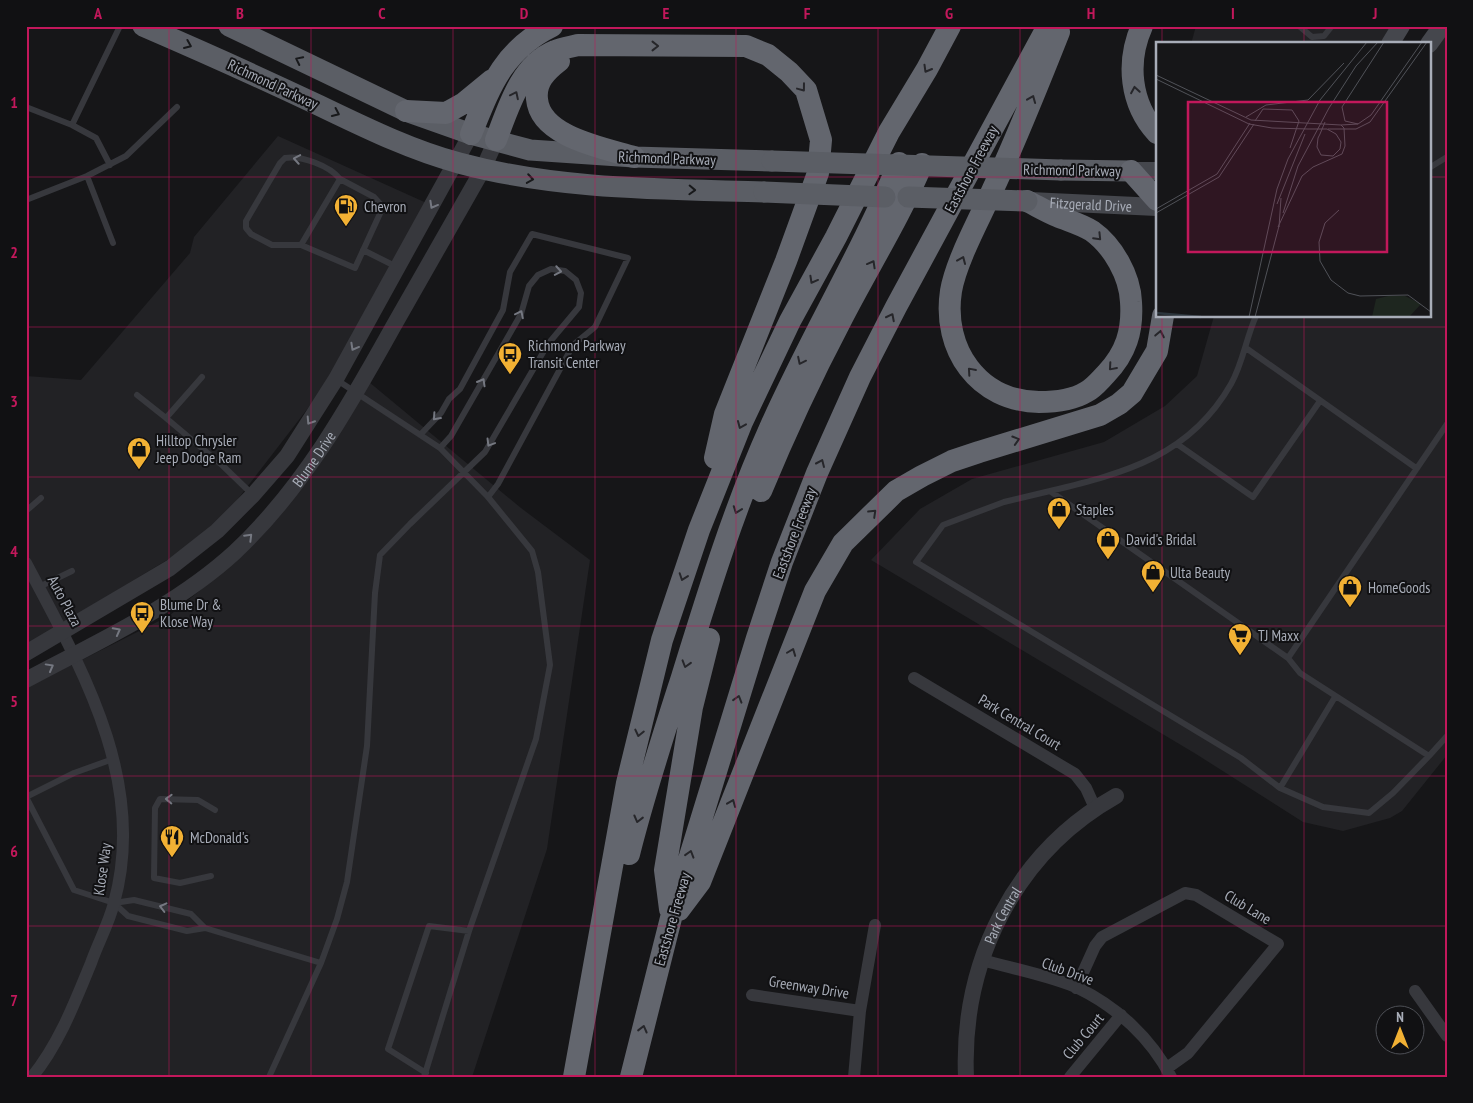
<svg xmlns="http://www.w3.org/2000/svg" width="1473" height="1103" viewBox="0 0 1473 1103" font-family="'PT Sans Narrow',sans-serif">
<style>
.built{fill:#222225}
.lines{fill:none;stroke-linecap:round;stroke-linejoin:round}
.service{stroke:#37383d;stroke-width:6}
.minor{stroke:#37383d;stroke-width:12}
.tertiary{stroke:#37383d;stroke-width:16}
.secondary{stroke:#45474d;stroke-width:18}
.trunk{stroke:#5b5e65;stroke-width:21}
.motorway{stroke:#63666e;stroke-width:22}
.trunk-bridge{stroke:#5b5e65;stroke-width:21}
.oneway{stroke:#18191b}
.oneway2{stroke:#26262a}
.oneway3{stroke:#757881}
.grid{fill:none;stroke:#c2185b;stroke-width:1;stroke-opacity:0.55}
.labels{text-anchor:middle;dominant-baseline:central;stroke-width:4;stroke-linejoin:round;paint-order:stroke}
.street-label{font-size:15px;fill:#a8adb8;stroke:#111113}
.poi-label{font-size:15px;fill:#a8adb8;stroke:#111113;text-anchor:start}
.inset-river{fill:none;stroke:#2c353c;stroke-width:2.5}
.inset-road{fill:none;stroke:#505258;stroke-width:1}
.view{fill:#c2185b;fill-opacity:0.15;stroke:#c2185b;stroke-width:2.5}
.inset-edge{fill:none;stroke:#a8adb8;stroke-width:2.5}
.neatline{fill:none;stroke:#c2185b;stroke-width:2}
.grid-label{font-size:16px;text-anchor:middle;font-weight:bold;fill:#c2185b}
</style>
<rect width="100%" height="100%" fill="#161618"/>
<path class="built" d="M1196,26H1392L1381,44H1191Z
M1447,26V755L1402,811L1390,818L1343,831L1303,822L1196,754L871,560L920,509L972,479L1104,442L1165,406L1197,376L1214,316H1429V48Z
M278,136L431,205L332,377L227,513L187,548L26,645V376L81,380L190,253L194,237Z
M369,382L521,508L590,560L547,849L472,1077H26V688L169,616L244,554L311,477Z"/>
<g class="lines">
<path class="service" d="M1299,26L1312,37L1324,36L1332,26
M26,107L72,125L96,138L110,165
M72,125L120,26
M1429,168L1447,157
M87,176L113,243
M26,200L87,176L126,156L177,107
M301,245L340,179L374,197L383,207L355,268L301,245H272L251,234L246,228V221L280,163L285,158C301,155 330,166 340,179
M363,250L397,267
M1246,348L1416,468
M337,380L440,448L488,497L532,551L538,572L550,665L536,739L469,931L424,1077
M137,395L166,418L202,377
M166,418L223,466L253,495
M1447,424L1288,658L1300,673L1429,756L1447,736
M421,434L441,413L449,399L460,389L503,310L510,272L532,234L628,258L595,327L573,345L498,484L488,497
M1177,444L1253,497L1320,401
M1050,491C1125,473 1190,456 1231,384C1243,363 1246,338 1256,316
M26,511L41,498
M39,587L72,571
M1288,658L1050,491L1004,502L943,525L916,562L1241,758L1280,788L1323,807L1369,813L1393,793L1429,756
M113,759L74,773L26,797L74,890L114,903L128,916L187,931L205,928L321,963
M1280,788L1335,697
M211,876L180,883L154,878L155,808L160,799L198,800L215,810
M114,903L134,900L191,914L205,928
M426,1073L388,1049L429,926L469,931
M269,1077L321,963L337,919L347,882L367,746L375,593L380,555L410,524L485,452L548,344L579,307L581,293L576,280L565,271L551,269L538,275L529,286L521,314L451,436L440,448"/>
<path class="minor" d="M26,563C81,667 148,781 114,903C109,923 98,943 91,963C75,1002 59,1044 32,1077
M914,678L1075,774L1086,788L1095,808
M982,960C1010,968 1052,976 1078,988C1117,1007 1151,1038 1171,1077
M1076,988L1095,946L1102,937L1185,893L1196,895L1278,944L1188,1053L1167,1068
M1415,991L1447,1036
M752,995L860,1011
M854,1077L860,1011L875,925
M1070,1077L1121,1015"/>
<g class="tertiary">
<path d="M26,653L170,568L217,531L253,495L287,456L336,379L471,134"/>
<path id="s1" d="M26,680C97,642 175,607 235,552C303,488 348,408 393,327C423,274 453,222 483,169L496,140"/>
<path id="s2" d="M966,1077C961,961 1015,853 1116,796"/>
</g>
<g class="secondary">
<path d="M1390,44L1401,26"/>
<path d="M1429,44L1442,26"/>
<path d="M1131,171H1157"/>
<path id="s3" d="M1030,201L1157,207"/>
</g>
<path class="trunk" d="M143,26C201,51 259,77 316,104C362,126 410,150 459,163C559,190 662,189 764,192
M229,26L406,111L471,134L530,150L634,157L772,161
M1061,170L1131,171"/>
<path class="motorway" d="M1142,26C1126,62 1130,104 1157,133
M559,61C546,71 535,82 537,99C540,137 604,148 634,157
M406,111L446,113L464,103L492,80
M471,134C490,87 503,50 552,26
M496,140C508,109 520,65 555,51C562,48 570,47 578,45L746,46L768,55L789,72L806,90L821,140L818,173L786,261L725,414L715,458
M1131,171L1157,200
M1027,201C1037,206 1047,212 1057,216C1069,221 1081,224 1092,231C1113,246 1130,276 1131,302C1133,331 1126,353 1106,374C1100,380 1094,388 1086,392C1073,400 1054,402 1039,402C978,401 942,349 951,291C956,261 980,218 993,189C1017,138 1038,85 1059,32
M761,491C785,433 811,377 840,322C867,269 899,219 922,164
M629,854C644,794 663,736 682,677C708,593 734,508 770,428C810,338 861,254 899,163
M670,909L665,870L692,707L709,639
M679,910L700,882L815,591L843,543L896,491L922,476L952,461L979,452L1100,415L1119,404L1132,393L1157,351L1163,316
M574,1077L627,783L662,640L699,530L742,422L790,321L836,237L889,132L927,69L950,26
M631,1077L671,918L757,638L782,562L817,473L860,377L896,307L1048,26"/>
<path class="trunk-bridge" d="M772,161L1061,170
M764,192L885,197
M908,197L1027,201"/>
</g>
<defs><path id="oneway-chevron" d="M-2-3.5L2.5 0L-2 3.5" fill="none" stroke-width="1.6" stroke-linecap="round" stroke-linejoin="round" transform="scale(1.25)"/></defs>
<g class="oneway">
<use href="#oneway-chevron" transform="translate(188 45) rotate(23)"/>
<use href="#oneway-chevron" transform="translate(299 60) rotate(-154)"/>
<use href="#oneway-chevron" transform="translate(336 113) rotate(25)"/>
<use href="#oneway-chevron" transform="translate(530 179) rotate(9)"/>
<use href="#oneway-chevron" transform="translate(692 190) rotate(2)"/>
</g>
<g class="oneway2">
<use href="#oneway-chevron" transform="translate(655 46)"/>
<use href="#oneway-chevron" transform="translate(927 69) rotate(120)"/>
<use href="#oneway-chevron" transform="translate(802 88) rotate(53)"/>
<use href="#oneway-chevron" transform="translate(1135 90) rotate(-99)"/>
<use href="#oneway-chevron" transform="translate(515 95) rotate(-64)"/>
<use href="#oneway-chevron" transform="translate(1032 99) rotate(-68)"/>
<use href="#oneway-chevron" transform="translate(1098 237) rotate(46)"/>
<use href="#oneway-chevron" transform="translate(962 260) rotate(-67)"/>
<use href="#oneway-chevron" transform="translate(872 264) rotate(-61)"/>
<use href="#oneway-chevron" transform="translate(813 280) rotate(119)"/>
<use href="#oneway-chevron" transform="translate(891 317) rotate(-63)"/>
<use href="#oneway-chevron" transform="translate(1160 334) rotate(-79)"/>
<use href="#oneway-chevron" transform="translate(801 361) rotate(116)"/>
<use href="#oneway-chevron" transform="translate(1112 367) rotate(131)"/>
<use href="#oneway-chevron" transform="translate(971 371) rotate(-131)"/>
<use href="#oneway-chevron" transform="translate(741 425) rotate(113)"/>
<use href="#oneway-chevron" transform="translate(1016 440) rotate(-17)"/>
<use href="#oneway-chevron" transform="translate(821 463) rotate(-66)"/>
<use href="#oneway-chevron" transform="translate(737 510) rotate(110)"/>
<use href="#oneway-chevron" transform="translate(873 513) rotate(-44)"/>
<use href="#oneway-chevron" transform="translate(683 577) rotate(109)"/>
<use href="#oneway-chevron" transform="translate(792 652) rotate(-69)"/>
<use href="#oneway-chevron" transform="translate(686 664) rotate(107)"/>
<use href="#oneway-chevron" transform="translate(738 699) rotate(-73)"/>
<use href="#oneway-chevron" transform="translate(639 733) rotate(103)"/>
<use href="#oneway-chevron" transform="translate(732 803) rotate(-68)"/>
<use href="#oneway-chevron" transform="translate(638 819) rotate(104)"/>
<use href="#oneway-chevron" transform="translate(690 854) rotate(-73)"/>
<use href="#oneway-chevron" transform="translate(643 1029) rotate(-76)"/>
</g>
<g class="oneway3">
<use href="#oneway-chevron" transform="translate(297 159) rotate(-170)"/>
<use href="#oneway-chevron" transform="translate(433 205) rotate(119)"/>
<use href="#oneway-chevron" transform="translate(558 271) rotate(10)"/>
<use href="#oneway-chevron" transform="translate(520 314) rotate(-64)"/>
<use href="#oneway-chevron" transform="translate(354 347) rotate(119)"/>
<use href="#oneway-chevron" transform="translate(482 382) rotate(-60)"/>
<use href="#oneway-chevron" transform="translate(436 417) rotate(132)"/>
<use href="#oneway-chevron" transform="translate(310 421) rotate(123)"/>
<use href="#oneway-chevron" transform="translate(490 443) rotate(121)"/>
<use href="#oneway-chevron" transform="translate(249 537) rotate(-45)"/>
<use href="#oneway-chevron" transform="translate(117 631) rotate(-28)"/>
<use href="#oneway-chevron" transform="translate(50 667) rotate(-29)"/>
<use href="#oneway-chevron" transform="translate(169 799) rotate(-178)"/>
<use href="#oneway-chevron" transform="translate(163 907) rotate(-166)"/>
</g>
<path class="grid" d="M169,26V1077M311,26V1077M453,26V1077M595,26V1077M736,26V1077M878,26V1077M1020,26V1077M1162,26V44M1304,26V44M26,177H1157M1429,177H1447M1162,316V1077M1304,316V1077M26,327H1447M26,477H1447M26,626H1447M26,776H1447M26,926H1447"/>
<defs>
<g id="fuel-pin" transform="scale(1.25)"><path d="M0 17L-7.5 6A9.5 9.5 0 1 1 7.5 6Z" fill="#f2b134" stroke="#111113"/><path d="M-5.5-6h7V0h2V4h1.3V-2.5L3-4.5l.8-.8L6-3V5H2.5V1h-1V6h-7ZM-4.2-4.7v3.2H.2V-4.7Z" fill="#111"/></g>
<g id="bus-pin" transform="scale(1.25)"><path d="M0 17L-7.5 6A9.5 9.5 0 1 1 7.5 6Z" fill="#f2b134" stroke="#111113"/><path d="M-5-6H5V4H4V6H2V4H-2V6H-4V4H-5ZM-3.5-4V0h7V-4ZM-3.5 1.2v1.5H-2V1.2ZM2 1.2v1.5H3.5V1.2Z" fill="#111"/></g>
<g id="shop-pin" transform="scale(1.25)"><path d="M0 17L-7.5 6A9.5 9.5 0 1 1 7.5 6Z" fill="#f2b134" stroke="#111113"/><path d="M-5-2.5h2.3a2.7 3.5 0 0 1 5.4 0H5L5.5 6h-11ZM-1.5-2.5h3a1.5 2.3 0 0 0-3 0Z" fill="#111"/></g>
<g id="supermarket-pin" transform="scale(1.25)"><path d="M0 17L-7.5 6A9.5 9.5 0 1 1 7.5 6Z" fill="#f2b134" stroke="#111113"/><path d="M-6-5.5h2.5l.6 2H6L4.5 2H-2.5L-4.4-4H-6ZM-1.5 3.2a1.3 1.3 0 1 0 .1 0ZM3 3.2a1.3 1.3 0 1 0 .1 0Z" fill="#111"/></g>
<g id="restaurant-pin" transform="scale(1.25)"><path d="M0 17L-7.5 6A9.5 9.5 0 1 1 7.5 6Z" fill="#f2b134" stroke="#111113"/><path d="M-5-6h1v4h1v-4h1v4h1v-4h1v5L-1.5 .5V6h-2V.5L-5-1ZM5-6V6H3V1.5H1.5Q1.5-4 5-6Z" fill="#111"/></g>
</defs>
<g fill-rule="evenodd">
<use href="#fuel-pin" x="346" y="206"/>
<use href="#bus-pin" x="510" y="354"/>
<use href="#shop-pin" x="139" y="449"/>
<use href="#shop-pin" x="1059" y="509"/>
<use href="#shop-pin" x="1108" y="539"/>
<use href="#shop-pin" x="1153" y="572"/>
<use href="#shop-pin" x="1350" y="587"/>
<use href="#bus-pin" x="142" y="613"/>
<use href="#supermarket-pin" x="1240" y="635"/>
<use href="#restaurant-pin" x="172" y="837"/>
</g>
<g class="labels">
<g class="street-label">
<text transform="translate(273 84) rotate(25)">Richmond Parkway</text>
<text transform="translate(667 158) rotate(2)">Richmond Parkway</text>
<text transform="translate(971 169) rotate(-62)">Eastshore Freeway</text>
<text transform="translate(1072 170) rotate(1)">Richmond Parkway</text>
<text stroke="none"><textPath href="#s3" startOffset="61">Fitzgerald Drive</textPath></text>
<text stroke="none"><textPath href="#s1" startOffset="368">Blume Drive</textPath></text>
<text transform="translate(794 533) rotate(-69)">Eastshore Freeway</text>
<text transform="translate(65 601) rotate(62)">Auto Plaza</text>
<text transform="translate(1020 722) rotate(31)">Park Central Court</text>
<text transform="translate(102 869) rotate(-82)">Klose Way</text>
<text transform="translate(1248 907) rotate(31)">Club Lane</text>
<text stroke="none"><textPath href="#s2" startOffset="168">Park Central</textPath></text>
<text transform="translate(672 919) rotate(-74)">Eastshore Freeway</text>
<text transform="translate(1068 971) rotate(20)">Club Drive</text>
<text transform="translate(809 987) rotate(9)">Greenway Drive</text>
<text transform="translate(1083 1036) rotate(-50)">Club Court</text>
</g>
<g class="poi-label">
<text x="364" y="206">Chevron</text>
<text x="528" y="345">Richmond Parkway<tspan x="528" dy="17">Transit Center</tspan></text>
<text x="156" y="440">Hilltop Chrysler<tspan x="156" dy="17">Jeep Dodge Ram</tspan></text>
<text x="1076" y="509">Staples</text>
<text x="1126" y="539">David's Bridal</text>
<text x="1170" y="572">Ulta Beauty</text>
<text x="1368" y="587">HomeGoods</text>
<text x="160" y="604">Blume Dr &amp;<tspan x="160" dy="17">Klose Way</tspan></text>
<text x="1258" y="635">TJ Maxx</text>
<text x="190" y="837">McDonald's</text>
</g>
</g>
<g transform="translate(1156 42)">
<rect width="275" height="275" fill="#161618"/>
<path d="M232,254H249L265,262L253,275H216L220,257Z" fill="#1e261f"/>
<path class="inset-river" d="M0,271L45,275"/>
<path class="inset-road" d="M0,33L95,78L185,83L188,86L189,104L186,112L157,125L146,134L122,185M0,37L93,82L116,86L152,87H171L180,92L185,100L184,107L177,114L165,113L161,105L162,96L164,92L169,80M90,75L110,63L152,58L188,21M99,79L107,67L136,68L143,79L134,106M202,82L189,79L186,65L228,0M185,83L202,82L215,73L266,0M172,87H200L214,80L271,0M121,162L149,92M0,167L61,132L94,81M183,168L169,181L163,200L164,219L175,238L192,251L204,254L252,253L275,270M0,171L63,135L98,82M127,171L142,124L173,66L200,24L222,0M123,185L125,156M93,275L121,147L132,117L164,58L211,0M99,275L123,184"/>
<path class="view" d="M32,60H231V210H32Z"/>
<rect width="275" height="275" class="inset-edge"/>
</g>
<rect width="1473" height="1103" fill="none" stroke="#111113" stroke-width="55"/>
<g transform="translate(1400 1030)"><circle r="24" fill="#111113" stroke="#4d4f55"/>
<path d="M0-4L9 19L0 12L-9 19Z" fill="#f2b134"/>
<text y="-8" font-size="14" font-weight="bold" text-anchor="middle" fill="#a8adb8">N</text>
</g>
<rect x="28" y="28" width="1418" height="1048" class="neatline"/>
<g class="grid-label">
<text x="98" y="19">A</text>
<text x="240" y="19">B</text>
<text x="382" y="19">C</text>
<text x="524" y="19">D</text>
<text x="666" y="19">E</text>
<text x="807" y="19">F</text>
<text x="949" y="19">G</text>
<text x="1091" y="19">H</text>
<text x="1233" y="19">I</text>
<text x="1375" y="19">J</text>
<text x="14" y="108">1</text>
<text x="14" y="258">2</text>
<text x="14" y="407">3</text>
<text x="14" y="557">4</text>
<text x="14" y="707">5</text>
<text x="14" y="857">6</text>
<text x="14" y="1006">7</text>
</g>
</svg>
